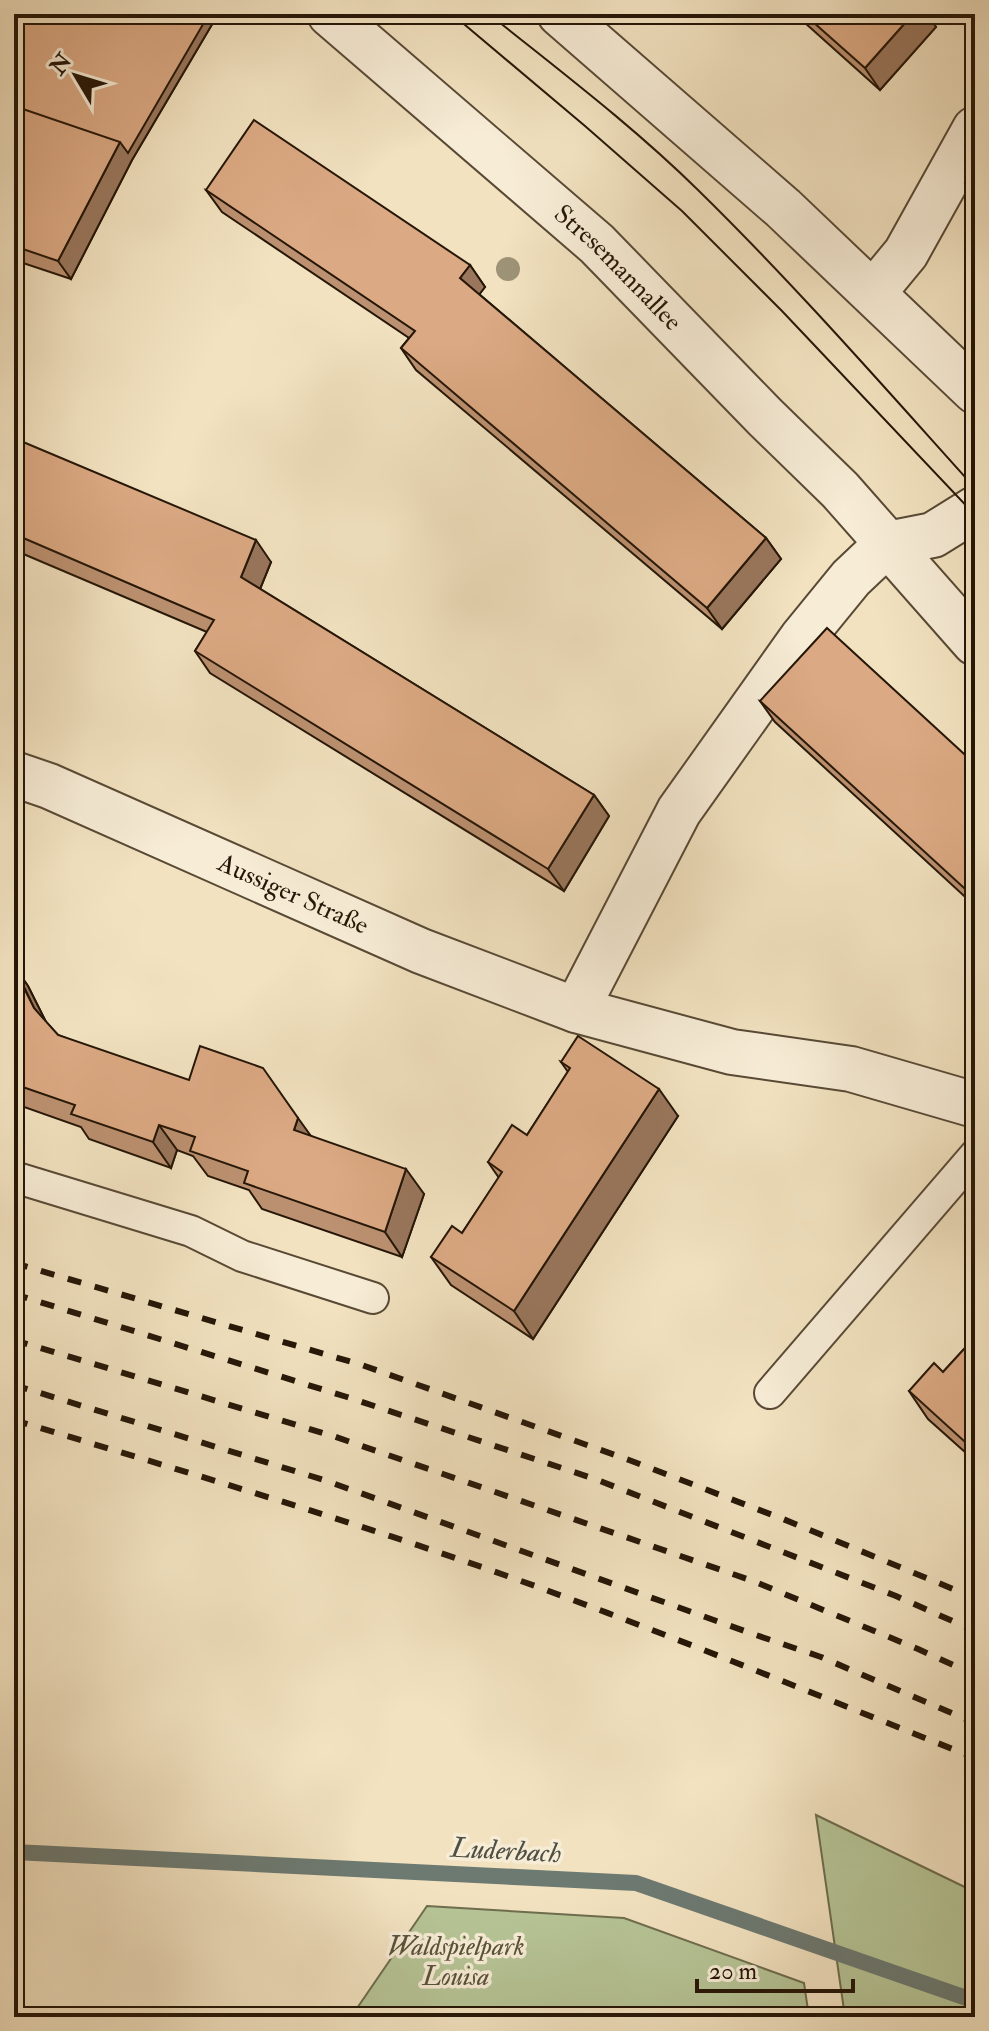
<svg xmlns="http://www.w3.org/2000/svg" width="989" height="2031" viewBox="0 0 989 2031" font-family="'IM FELL Double Pica',serif">
<style>
.green{fill:#b6c496;stroke:#6e6d4e;stroke-width:2}
.lines{fill:none;stroke-linecap:round;stroke-linejoin:round}
.stream{stroke:#6d7a72;stroke-width:16}
.lane-casing{stroke:#584935;stroke-width:34}
.street-casing{stroke:#584935;stroke-width:48}
.lane{stroke:#f7ecd6;stroke-width:30}
.street{stroke:#f7ecd6;stroke-width:44}
.tram{stroke:#251607;stroke-width:2}
.rail{stroke:#251607;stroke-width:6;stroke-dasharray:14 14;stroke-linecap:butt}
.tree{fill:#9d9376}
.wall{fill:#bc9171;stroke:#251607;stroke-width:2}
.shaded-wall{fill:#99765c;stroke:#251607;stroke-width:2}
.building{fill:#dba983;stroke:#251607;stroke-width:2}
.labels{text-anchor:middle;dominant-baseline:central;stroke-width:7;stroke-linejoin:round;paint-order:stroke}
.street-label{font-size:26px;fill:#251607;stroke:#f7ecd6}
.park-label{font-size:26px;font-style:italic;fill:#585339;stroke:#f7ecd6}
.water-label{font-size:28px;font-style:italic;fill:#4f5045;stroke:#f7ecd6}
</style>
<rect width="100%" height="100%" fill="#f2e2c0"/>
<filter id="stains"><feTurbulence type="fractalNoise" baseFrequency=".0025" numOctaves="4"/><feColorMatrix values="0 0 0 0 .2 0 0 0 0 .09 0 0 0 0 .02 0 0 0 .5 -.17"/></filter>
<radialGradient id="worn" r=".72"><stop offset=".6" stop-color="#630" stop-opacity="0"/><stop offset="1" stop-color="#630" stop-opacity=".3"/></radialGradient>
<path class="green" d="M816,1815L975,1892V2017H845Z
M427,1906L624,1918L804,1983L809,2017H351Z"/>
<g class="lines">
<path class="stream" d="M14,1852L636,1883L975,2001"/>
<g class="lane-casing">
<path id="lane" d="M14,1177L191,1231L242,1256L373,1298
M770,1393L975,1155"/>
</g>
<g class="street-casing">
<g id="street">
<path id="s1" d="M330,14L597,244L765,417L840,490L975,643"/>
<path d="M560,14L783,208L975,391"/>
<path d="M873,293L906,253L975,129"/>
<path d="M887,544L933,535L975,509"/>
<path id="s2" d="M14,774L49,786L421,951L576,1010L732,1052L851,1069L975,1105"/>
<path d="M576,1010L679,811L802,638L851,578L887,544"/>
</g>
</g>
<use href="#lane" class="lane"/>
<use href="#street" class="street"/>
<path class="tram" d="M452,14L585,126L682,211L782,311L975,515
M489,14C560,71 633,126 698,190C795,285 884,387 975,488"/>
<path class="rail" d="M14,1263L362,1365L629,1460L783,1519L975,1598
M14,1294L347,1397L595,1479L896,1596L975,1631
M14,1340L333,1436L753,1581L918,1649L975,1675
M14,1385L324,1480L750,1633L821,1657L975,1723
M14,1420C192,1474 371,1526 546,1590C690,1643 832,1701 975,1758"/>
</g>
<circle class="tree" cx="508" cy="269" r="12"/>
<path class="wall" d="M14,14L214,21L132,160L71,279L14,260Z
M795,14H927L936,27L880,90Z
M206,190L470,265L485,287L479,294L766,538L781,559L722,629L416,370L401,348L409,338L222,212Z
M14,443L271,562L260,589L594,795L609,816L564,891L210,673L195,651L207,632L14,550Z
M760,701L975,764V906L775,722Z
M14,966L28,986L46,1022L58,1035L311,1136L424,1194L402,1257L262,1209L249,1190L208,1176L193,1156L177,1150L171,1168L89,1139L81,1127L24,1107L14,1094Z
M561,1062L678,1116L533,1339L451,1285L431,1257L462,1233L499,1178L488,1162L527,1135L568,1072Z
M975,1337V1461L928,1419L909,1391L943,1372Z"/>
<path class="shaded-wall" d="M209,14L214,21L132,160L71,279L58,261L120,142Z
M913,14H927L936,27L880,90L865,68Z
M470,265L485,287L475,300L460,278Z
M766,538L781,559L722,629L707,608Z
M256,540L271,562L256,599L241,577Z
M594,795L609,816L564,891L548,869Z
M14,966L28,986L52,1034L34,1008Z
M659,1089L678,1116L533,1339L514,1311Z
M298,1118L316,1143L294,1130Z
M159,1125L177,1150L171,1168L153,1142Z
M406,1169L424,1194L402,1257L385,1232Z"/>
<path class="building" d="M14,14H209L128,153L120,142L14,106Z
M804,14H913L865,68Z
M14,106L120,142L58,261L14,246Z
M254,120L470,265L460,278L766,538L707,608L401,348L415,331L206,190Z
M975,174V194L965,183Z
M16,439L256,540L241,577L594,795L548,869L195,651L214,620L14,534V443Z
M827,628L975,764V898L760,701Z
M14,968L34,1008L58,1035L189,1080L200,1046L263,1068L298,1118L294,1130L406,1169L385,1232L244,1183L248,1171L190,1151L195,1137L159,1125L153,1142L71,1114L75,1105L14,1084Z
M578,1036L659,1089L514,1311L431,1257L452,1226L462,1233L502,1172L488,1162L512,1125L527,1135L570,1068L561,1062Z
M975,1337V1451L909,1391L934,1363L943,1372Z"/>
<g class="labels">
<g class="street-label">
<text stroke="none"><textPath href="#s1" startOffset="384">Stresemannallee</textPath></text>
<text stroke="none"><textPath href="#s2" startOffset="304">Aussiger Straße</textPath></text>
</g>
<g class="park-label">
<text x="456" y="1947">Waldspielpark<tspan x="456" dy="30">Louisa</tspan></text>
</g>
<g class="water-label">
<text transform="translate(506 1851) rotate(3)">Luderbach</text>
</g>
</g>
<rect width="989" height="2031" fill="none" stroke="#f2e2c0" stroke-width="48"/>
<rect x="16" y="16" width="957" height="1999" fill="none" stroke="#251607" stroke-width="4"/>
<rect x="24" y="24" width="941" height="1983" fill="none" stroke="#251607" stroke-width="2"/>
<g transform="translate(76 76) rotate(308)" stroke="#f7ecd6" stroke-width="6" paint-order="stroke">
<path d="M0-6L14 30L0 20L-14 30Z" fill="#251607"/>
<text y="-12" font-size="22" font-weight="bold" text-anchor="middle" fill="#251607">N</text>
</g>
<path d="M697 1979v12h156v-12" fill="none" stroke="#251607" stroke-width="4"/>
<text x="709" y="1979" font-size="24" fill="#251607" stroke="#f7ecd6" stroke-width="6" paint-order="stroke">20 m</text>
<rect width="100%" height="100%" filter="url(#stains)"/>
<rect width="100%" height="100%" fill="url(#worn)"/>
</svg>
